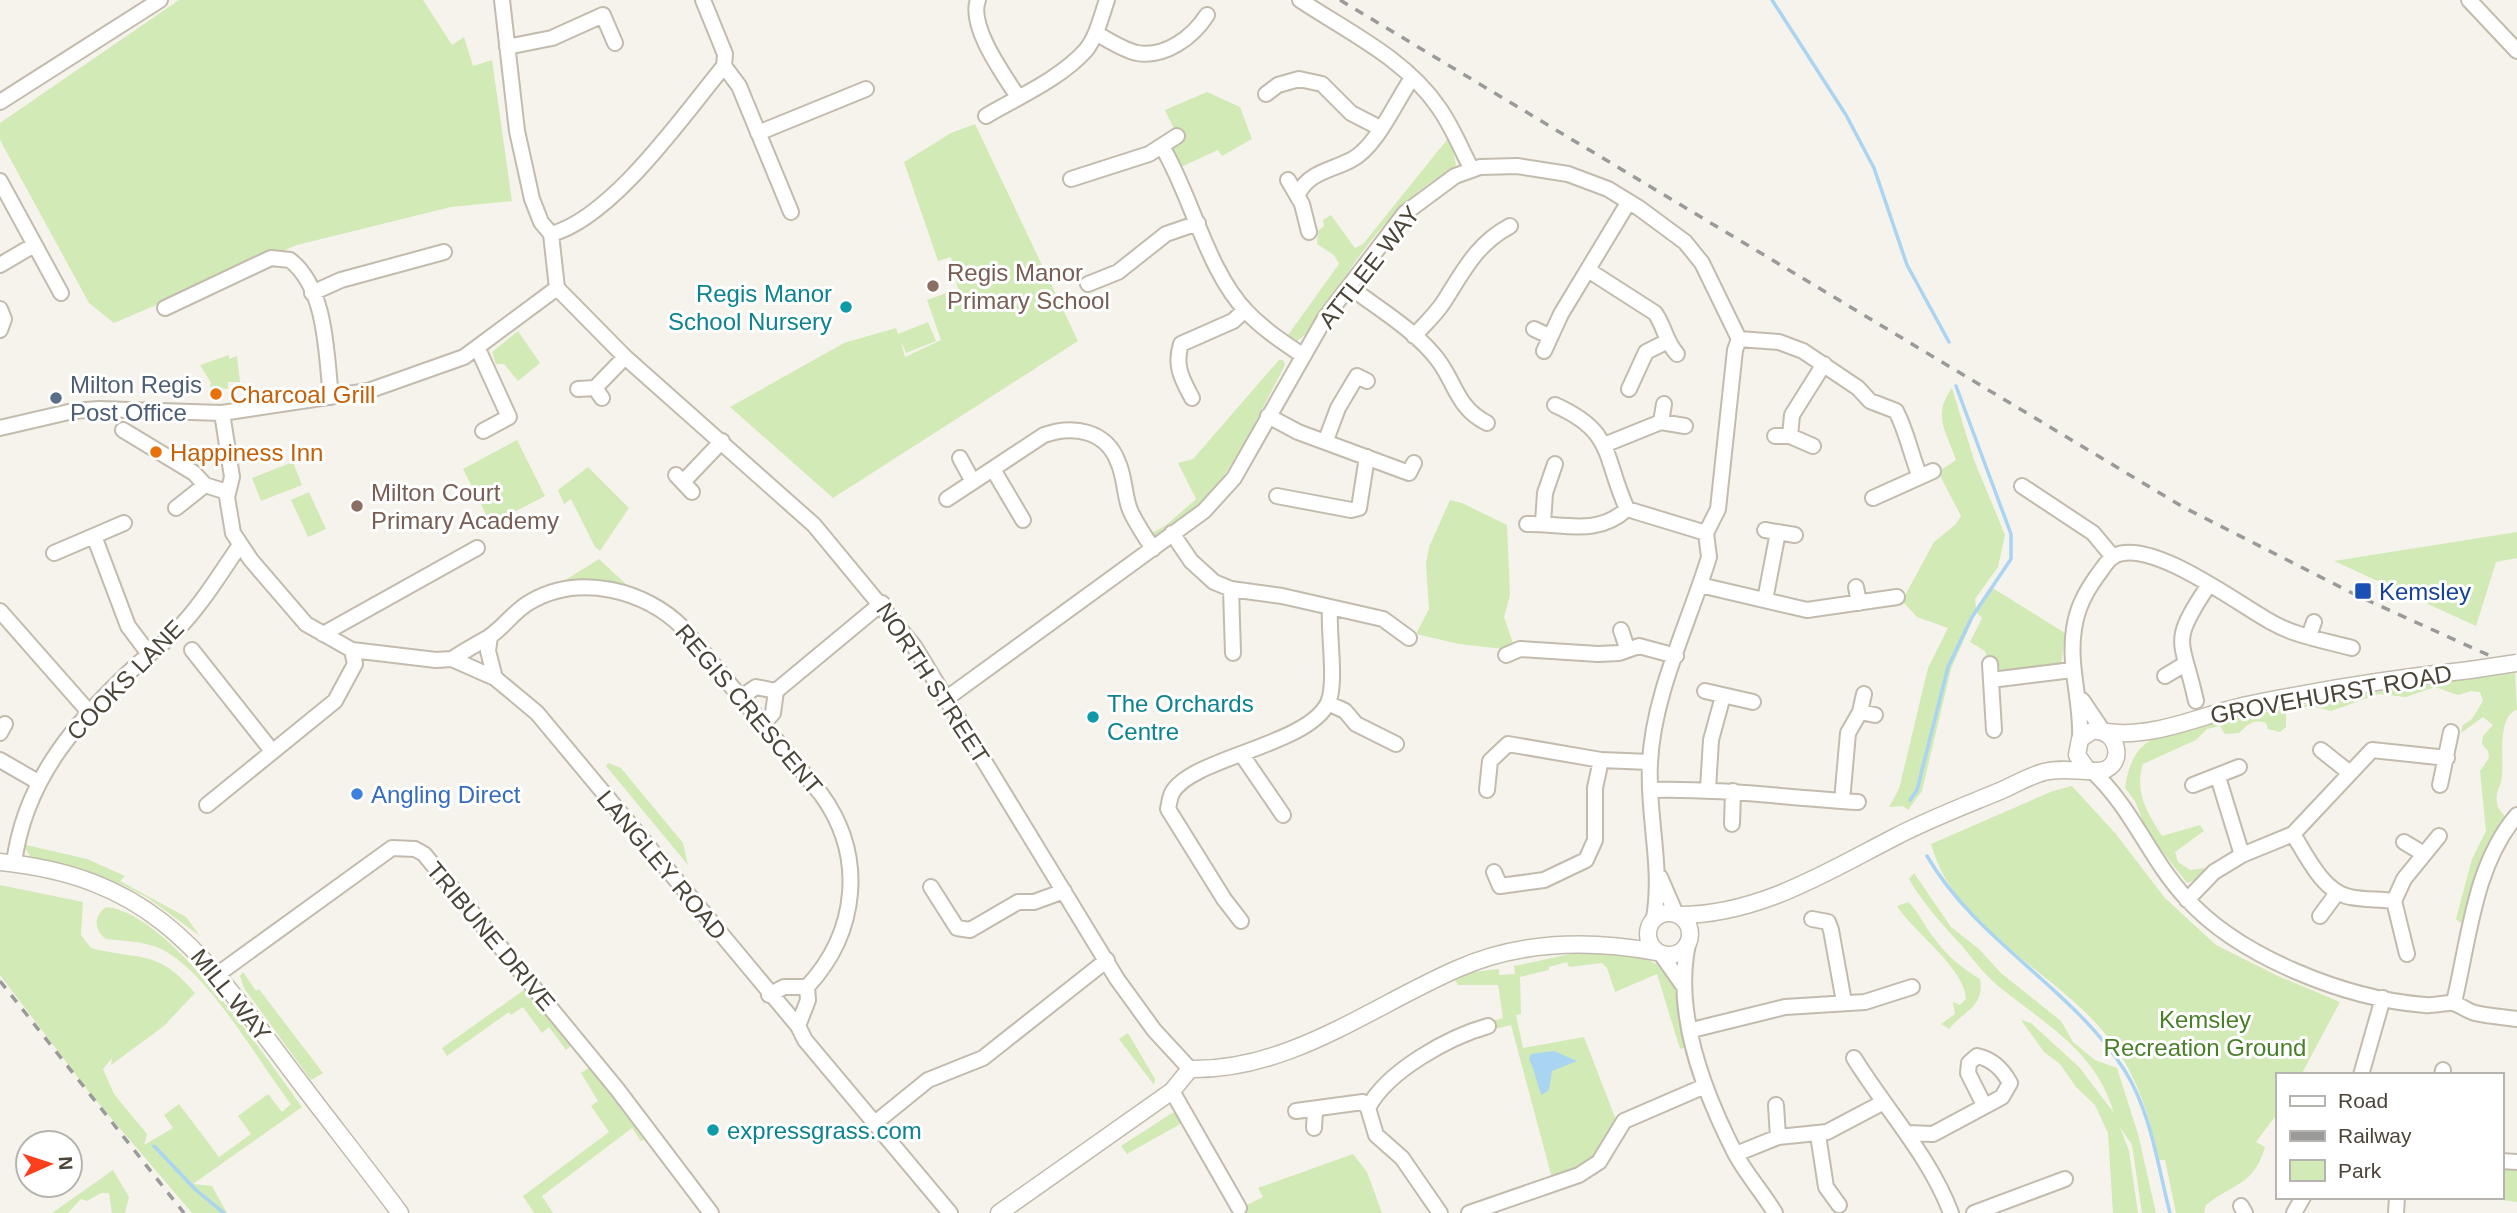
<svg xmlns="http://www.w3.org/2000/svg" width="2517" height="1213" viewBox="0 0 2517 1213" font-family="Helvetica,sans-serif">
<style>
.green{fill:#d2eab5}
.water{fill:#a9d4f2}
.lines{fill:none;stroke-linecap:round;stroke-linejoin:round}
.stream{stroke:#a9d4f2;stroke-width:3.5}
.minor-casing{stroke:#c2bbae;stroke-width:18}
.tertiary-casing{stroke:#c2bbae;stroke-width:19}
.minor{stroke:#fff;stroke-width:14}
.tertiary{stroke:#fff;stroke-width:16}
.rail{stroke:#9a9a9a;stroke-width:3.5;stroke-dasharray:9 9;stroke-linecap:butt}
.tertiary-bridge-casing{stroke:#c2bbae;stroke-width:19;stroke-linecap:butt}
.tertiary-bridge{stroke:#fff;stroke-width:16}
.education-dot{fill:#8d6e63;stroke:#fff;stroke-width:2.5}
.culture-dot{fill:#0f9aa8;stroke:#fff;stroke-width:2.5}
.food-dot{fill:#e8710a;stroke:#fff;stroke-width:2.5}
.service-dot{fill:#5c6f8a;stroke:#fff;stroke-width:2.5}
.transit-dot{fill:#1a4fb4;stroke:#fff;stroke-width:2.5}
.shop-dot{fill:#3f7fe0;stroke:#fff;stroke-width:2.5}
.labels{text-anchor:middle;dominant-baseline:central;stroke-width:6;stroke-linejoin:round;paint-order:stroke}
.street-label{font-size:24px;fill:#4b4439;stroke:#fff}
.education-label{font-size:24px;fill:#785e54;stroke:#fff;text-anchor:start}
.culture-label{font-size:24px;fill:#0d838f;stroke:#fff;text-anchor:start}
.service-label{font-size:24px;fill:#4e5e75;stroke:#fff;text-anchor:start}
.food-label{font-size:24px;fill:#c56008;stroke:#fff;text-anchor:start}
.transit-label{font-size:24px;fill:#164399;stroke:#fff;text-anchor:start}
.shop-label{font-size:24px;fill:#366cbe;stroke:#fff;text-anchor:start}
.park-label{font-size:24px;fill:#4a7f2a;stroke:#fff}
</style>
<rect width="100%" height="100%" fill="#f6f3ec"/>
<path class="green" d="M179,0H423L452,45L464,37L473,66L492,60L512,201L451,207L297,245L114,323L89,303L0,140V123Z
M1207,92L1240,107L1252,139L1222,156L1218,150L1181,167L1173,148L1181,143L1165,110Z
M975,124L1078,341L833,498L730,407L844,343L896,328L898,334L928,322L936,341L906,353L901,341L905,357L941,340L927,300L958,289L951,257L938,261L904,162L951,133Z
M1450,136L1456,165L1453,169C1386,203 1347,276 1305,335L1297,341L1290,339L1288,335L1339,264L1334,255L1317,244L1318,231L1324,226L1323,220L1331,215L1355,248L1363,244Z
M518,331L540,363L518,381L504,364H496L492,352Z
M229,355V359L237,356L240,382H228V389L210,387L211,383L200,365Z
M1279,360H1283L1285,365C1262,408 1242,454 1212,492C1196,512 1173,525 1153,539L1150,534L1165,526L1196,499L1178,463L1193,459Z
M1952,388L1974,460L2005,535L1998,567L1975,599L1976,608L1991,587L2065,633L2061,666L2001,672L1994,657L1987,658L1985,651L1970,642L1982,618L1976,612L1951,669L1922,791L1908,810L1903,806L1889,807L1899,789L1928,668L1948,628L1917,617L1902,601L1934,542L1955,525L1961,516L1938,472L1956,460C1946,430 1932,416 1952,388Z
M517,440L545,496L491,524L463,469Z
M293,462L302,485L261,501L252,478Z
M588,467L629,508L600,551L595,547L571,499L564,504L558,490Z
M309,492L326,529L308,537L291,500Z
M1450,500L1462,503L1507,525L1510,595L1504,617L1513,643L1504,649L1459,644L1416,634L1429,609L1426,564L1429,547Z
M2517,532V558L2496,562L2476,626L2334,561Z
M599,559L627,585L595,580L564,581Z
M2515,673L2517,710C2497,715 2504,761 2502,776C2501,786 2495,792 2497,803C2498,809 2501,812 2505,816L2476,872L2461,923L2456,919L2472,859L2486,831L2480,771L2489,758L2488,751L2482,744L2483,736L2493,725L2483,717L2461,733L2463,725L2472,719L2483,701L2480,692L2471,691L2458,695L2435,687L2406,697L2379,694L2331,711L2311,706L2286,712V727L2280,732L2268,729L2266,723C2252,719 2249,724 2239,733L2225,734L2220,726L2207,729L2196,740L2143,764C2134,791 2147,813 2162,836L2200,825L2204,831L2175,852L2178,862L2190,870L2206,868L2207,875L2187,883L2147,832L2135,801L2125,788C2127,773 2132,755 2144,745C2159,732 2192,728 2210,724C2311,701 2414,685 2515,673Z
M608,763L621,768L683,843L688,865L606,766Z
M2072,786L2115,833L2165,898L2216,945L2278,976L2340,1002L2301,1075H2277V1114L2256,1142L2265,1147C2254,1186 2233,1183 2206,1205L2204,1213H2176L2165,1160H2158C2147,1100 2129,1054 2084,1011C2032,961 1950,917 1931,844L2053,791Z
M22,844L87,859L125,876L120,881L186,917L200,936L148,898L123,885L85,870L30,856Z
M1914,873L1951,927L1979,949L2001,973L2061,1021L2073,1042L2095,1060L2117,1068L2138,1134L2156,1213H2142L2132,1145L2120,1127L2129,1151L2138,1213H2113L2108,1133L2095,1105L2076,1087L2060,1064L2044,1052L2021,1020L2031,1023L2079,1067L2114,1113C2096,1051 2045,1024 1998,986C1984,974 1973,959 1962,946C1942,924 1924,905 1909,879Z
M0,885L83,902L81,935L91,948C141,961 157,948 195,993L164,1026L111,1065L112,1058L103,1069L114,1094L147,1134L144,1145L173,1128L164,1115L179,1104L219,1157L251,1134L238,1116L268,1094L282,1112L291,1104C257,1061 209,971 159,948C143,941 123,941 106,939C93,929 94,916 106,907C171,913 264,1056 302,1107L193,1184L212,1186L227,1213H192L89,1092L0,975Z
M1908,902C1920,913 1924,926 1934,938C1947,956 1962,968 1980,979C1985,1006 1965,1010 1949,1029L1941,1024L1955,1014L1953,1002L1960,1005L1966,999C1965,968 1914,933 1897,906Z
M1594,949C1675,958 1674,970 1687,1047L1680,1049L1657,974L1615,992L1607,968L1602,963L1569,967L1567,962L1549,967V970L1520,977L1521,1014L1516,1015L1523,1048L1584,1037L1616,1120L1588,1163L1552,1178L1511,1025L1491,1030L1489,1022L1503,1018L1498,985H1458L1455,980L1472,972L1499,969V975L1515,974L1514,966Z
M243,972L256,991L259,989L323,1073L311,1080L244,988L240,976Z
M524,990L572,1045L566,1050L549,1027L542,1033L523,1007L511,1015L509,1012L447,1056L442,1048Z
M1128,1033L1155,1079L1154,1085L1119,1039Z
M590,1067L644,1140L641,1141L632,1128L542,1196L553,1213H534L523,1196L609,1132L591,1106L598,1101L581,1073Z
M1172,1113H1177L1182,1123L1127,1154L1121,1146Z
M1353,1154L1367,1172L1382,1213H1231L1263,1197L1258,1188Z
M2501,1168L2517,1169V1202L2485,1198L2501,1197Z
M113,1170L129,1197L125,1213H112L109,1193H101L87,1201L81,1199L68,1213H52Z"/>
<path class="water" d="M1554,1051L1577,1061L1552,1071L1549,1090L1542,1095C1539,1092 1535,1070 1529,1059L1531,1054Z"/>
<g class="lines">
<path class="stream" d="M1772,0L1846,115L1874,168L1907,265L1949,342
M1910,800L1917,790L1948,667L1972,617L2011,559V534L1956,386
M1927,856C1977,942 2072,987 2125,1071C2151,1112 2158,1167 2170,1213
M154,1146L196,1190L224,1213"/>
<g class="minor-casing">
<path id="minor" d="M502,0L517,131L532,199L541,222L551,234L557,288L625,357L814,525L914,646L1117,979L1154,1030L1190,1069
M703,0L725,54L724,66L739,86L791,212
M978,0C968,26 1004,75 1018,97
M1300,0C1348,32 1406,59 1439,108C1453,128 1461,149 1472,170
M2469,0L2517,51
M1096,33C1108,40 1123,50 1137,53C1165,58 1193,37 1207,15
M507,47L552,38L603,15L615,43
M1266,94L1278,85L1299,79L1322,84L1351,113L1380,128
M0,102L160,0
M986,116C1018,97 1060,79 1086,50C1097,36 1101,17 1107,0
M758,133L866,89
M1163,148C1192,198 1208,272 1247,312C1263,329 1283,342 1302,355
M1071,179L1149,154L1177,136
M1288,180L1302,204L1309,232
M0,181L61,293
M1298,194C1309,172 1330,171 1351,160C1376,148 1396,101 1412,78
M551,234C612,218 683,116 724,66
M0,265L34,245
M1588,270L1655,313C1665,327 1665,341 1677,354
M1088,284L1118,272L1166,234L1198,223
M1350,287C1380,310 1415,330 1438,360C1456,384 1457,408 1487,423
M312,293L341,280L444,252
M165,308L271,258L290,260C327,289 326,354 331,397
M0,309L4,319L0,330
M1534,329L1549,336
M1414,336C1424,325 1435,315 1443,303C1463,272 1476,244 1510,226
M1739,339L1779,342L1803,351L1858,388L1870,401L1896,411C1907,432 1911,455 1920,477
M478,349L509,417L483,431
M1544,351L1561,314L1628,203
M578,389L595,388
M1629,389L1646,352L1666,342
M602,398L595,388L625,357
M1192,398C1182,379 1174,366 1181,344L1233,321L1245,310
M1664,404L1661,422L1685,426
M1555,405C1615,432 1603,456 1627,509L1706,533
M222,413L232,477L227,497L233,533L251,560L306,624L352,650L436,660L452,659L495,678L537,713L798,1026L805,1040L950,1213
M1268,416L1298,432L1409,473L1414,463
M0,428L73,411L99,409L222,413L368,391L464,357L557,288
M123,430L194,473L205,485L227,492
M1775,436H1790L1813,446
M1790,436L1792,415L1824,364
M1326,440L1338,408L1357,376L1367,381
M1604,445L1661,422
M960,458L973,482
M994,471L1023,520
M676,475L692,492
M683,482L722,441
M2022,486L2093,533L2113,557
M1277,496L1351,510L1359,508L1367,457
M1873,498L1933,471
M947,499L1044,435C1073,425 1106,430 1118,462C1125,477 1124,495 1130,510C1136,524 1145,536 1153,549
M176,508L205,485
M1543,523L1545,493L1555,464
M1527,524C1563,523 1597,537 1627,509
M1765,530L1795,535
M1172,533L1191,561L1214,582L1231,589L1282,596L1383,619L1409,638
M94,536L128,626L149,654
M54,553L124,523
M1700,585L1807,610L1897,597
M1856,587L1859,603
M1231,589L1233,653
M1765,600L1778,532
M0,611L89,712
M1621,630L1627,648
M323,634L477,548
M490,636L488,651L495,678
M2309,636L2314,622
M192,650L272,751
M1506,655L1520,649L1598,654L1619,653L1639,646L1676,656
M452,659C464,651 477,644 489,637C504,627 514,611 530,602C579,573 646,590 683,628L821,794C866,856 858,932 807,987L808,1000L798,1026
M1990,664L1994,730
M2165,676L2185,664
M1991,680L2072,670
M1705,691L1753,702
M740,698L756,687L776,691
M947,698L1204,511L1234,478L1325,318L1405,213L1455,176L1480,167L1517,166L1568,174L1608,189L1639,208L1685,242L1702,263L1739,339L1735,350L1718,509L1706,533L1709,557C1689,623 1653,694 1650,763C1647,815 1663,866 1654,918
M2082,700L2103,731
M2196,701C2182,637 2169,645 2208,586
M1328,703L1345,711L1356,724L1396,744
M1860,712L1875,715
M763,724L773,713L776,691L882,603
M0,733L5,724
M2080,739C2082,702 2068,667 2074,629C2077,608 2085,593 2097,576C2102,570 2107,560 2114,556C2150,537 2238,604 2271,622C2295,636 2326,641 2352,648
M2321,750L2350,773
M1242,755L1283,815
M0,760L38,782
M2091,770C2132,807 2149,858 2186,898C2239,957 2346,999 2425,1005C2433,1006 2442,1003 2451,1003C2458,1003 2467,1011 2475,1013C2488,1016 2503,1017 2517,1019
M2218,777L2242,855
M2193,785L2239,767
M2440,785L2451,732
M1708,789L1711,740L1723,696
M1487,790L1490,761L1508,744L1601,760L1650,762
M1650,790C1720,788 1789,798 1858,802
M1842,801L1848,733L1860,712L1864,694
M207,805L335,701L355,664L352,650
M1732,824L1733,791
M2293,834C2306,855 2323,892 2350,897C2364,900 2379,899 2394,901
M2404,842L2424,854
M14,863C25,778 78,719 139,663C151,652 165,643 176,631C200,607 220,574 240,545
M1494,872L1500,886L1544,880L1586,860L1595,840V788L1601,760
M1660,877L1676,914
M931,887L957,928L970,930L1018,902H1034L1064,891
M2187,900L2214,872L2242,855L2293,834L2372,750L2447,758
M2320,916L2337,893
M1812,919L1828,922L1831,930L1844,1002
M1241,921L1224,899L1168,809C1169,804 1170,797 1172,793C1192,757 1307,746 1328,703C1337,683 1328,633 1330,607
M1688,944C1673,1014 1704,1093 1736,1155C1747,1175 1763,1193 1775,1213
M1661,954L1682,984
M2407,954L2394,901L2404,879L2439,836
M218,974L392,848L415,849L424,854L617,1089L711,1213
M769,995L784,987H807
M2454,1002C2469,940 2474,865 2517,815
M1692,1030L1785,1007L1865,1002L1912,987
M1854,1058C1886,1110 1929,1155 1951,1213
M2361,1075L2383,998
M2442,1075L2443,1070
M1172,1091L1239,1208
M1776,1105L1778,1137
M1296,1111L1363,1102L1368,1108
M875,1123L928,1080L983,1058L1107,960
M1314,1128L1315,1110
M1908,1133L1933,1134L2002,1097L2010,1083C2003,1070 1992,1059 1977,1056L1969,1063L1968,1073L1984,1105
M1818,1135L1826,1187L1839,1205
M1736,1154L1778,1137L1827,1132L1882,1103
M2501,1161L2517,1162
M2241,1206L2245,1213
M1440,1213L1402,1158L1376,1135L1368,1108C1387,1071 1449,1037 1488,1026
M1469,1213L1579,1175L1599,1162L1624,1121L1705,1086
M1974,1213L2065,1179
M2294,1213L2303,1197
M2396,1213L2397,1197"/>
</g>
<g class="tertiary-casing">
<path id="tertiary" d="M2106,732C2153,739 2201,715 2247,705C2320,690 2395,678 2470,670
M0,862C150,877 200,950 284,1061C322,1112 362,1162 400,1213
M1648 934a21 21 0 1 1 42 0a21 21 0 1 1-42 0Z
M1679,915C1758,915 1825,873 1893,838C1927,820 1964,806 2000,791C2014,785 2029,776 2044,772C2062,767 2080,772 2097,771C2126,771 2121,728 2092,731L2080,739L2077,755L2087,769
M999,1213L1172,1091L1190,1069C1289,1071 1370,1007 1457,969C1520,941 1591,940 1656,952"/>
</g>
<use href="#minor" class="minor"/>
<use href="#tertiary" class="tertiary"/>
<path class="rail" d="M1340,0L2183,507L2358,596L2517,668
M0,981L184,1213"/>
<g class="tertiary-bridge-casing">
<path id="tertiary-bridge" d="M2470,670L2517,663"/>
</g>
<use href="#tertiary-bridge" class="tertiary-bridge"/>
</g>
<g class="education-dot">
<circle cx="933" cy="286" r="7"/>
<circle cx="357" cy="506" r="7"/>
</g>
<g class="culture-dot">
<circle cx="846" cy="307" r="7"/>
<circle cx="1093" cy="717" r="7"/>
<circle cx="713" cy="1130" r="7"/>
</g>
<g class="food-dot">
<circle cx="216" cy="394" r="7"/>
<circle cx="156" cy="452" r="7"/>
</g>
<circle class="service-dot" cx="56" cy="398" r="7"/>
<rect class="transit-dot" x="2354" y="582" width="18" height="18" rx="3.5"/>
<circle class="shop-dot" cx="357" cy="794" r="7"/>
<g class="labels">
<g class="street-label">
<text transform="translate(1369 267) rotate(-52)">ATTLEE WAY</text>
<text transform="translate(125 680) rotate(-46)">COOKS LANE</text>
<text transform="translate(933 683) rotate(57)">NORTH STREET</text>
<text transform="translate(2331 694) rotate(-10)">GROVEHURST ROAD</text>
<text transform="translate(749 709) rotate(50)">REGIS CRESCENT</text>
<text transform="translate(662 865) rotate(50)">LANGLEY ROAD</text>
<text transform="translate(491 936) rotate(50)">TRIBUNE DRIVE</text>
<text transform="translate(231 995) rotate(51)">MILL WAY</text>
</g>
<g class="education-label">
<text x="947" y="272">Regis Manor<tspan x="947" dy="28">Primary School</tspan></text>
<text x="371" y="492">Milton Court<tspan x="371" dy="28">Primary Academy</tspan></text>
</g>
<g class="culture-label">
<text x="832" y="293" text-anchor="end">Regis Manor<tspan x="832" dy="28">School Nursery</tspan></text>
<text x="1107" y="703">The Orchards<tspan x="1107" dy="28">Centre</tspan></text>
<text x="727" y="1130">expressgrass.com</text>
</g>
<g class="service-label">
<text x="70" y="384">Milton Regis<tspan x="70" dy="28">Post Office</tspan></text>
</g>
<g class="food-label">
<text x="230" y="394">Charcoal Grill</text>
<text x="170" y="452">Happiness Inn</text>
</g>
<g class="transit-label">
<text x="2379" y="591">Kemsley</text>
</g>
<g class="shop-label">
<text x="371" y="794">Angling Direct</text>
</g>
<g class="park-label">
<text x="2205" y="1019">Kemsley<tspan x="2205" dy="28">Recreation Ground</tspan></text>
</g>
</g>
<rect x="2276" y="1073" width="228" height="126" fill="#ffffff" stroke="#b7b4b0" stroke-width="2"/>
<rect x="2290" y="1096" width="35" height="10" fill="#ffffff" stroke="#b7b4b0" stroke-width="2"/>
<text x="2338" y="1108" font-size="21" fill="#4b4439">Road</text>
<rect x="2290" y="1131" width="35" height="10" fill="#9a9a9a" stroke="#b7b4b0" stroke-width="2"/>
<text x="2338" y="1143" font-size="21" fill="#4b4439">Railway</text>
<rect x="2290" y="1160" width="35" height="21" fill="#d2eab5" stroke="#b7b4b0" stroke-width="2"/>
<text x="2338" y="1178" font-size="21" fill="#4b4439">Park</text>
<g transform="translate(49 1164) rotate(87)"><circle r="33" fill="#ffffff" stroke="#b7b4b0" stroke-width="2"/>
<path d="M0-5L12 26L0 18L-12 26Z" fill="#fc3f1d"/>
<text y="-10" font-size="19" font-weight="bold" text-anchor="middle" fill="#4b4439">N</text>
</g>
</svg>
